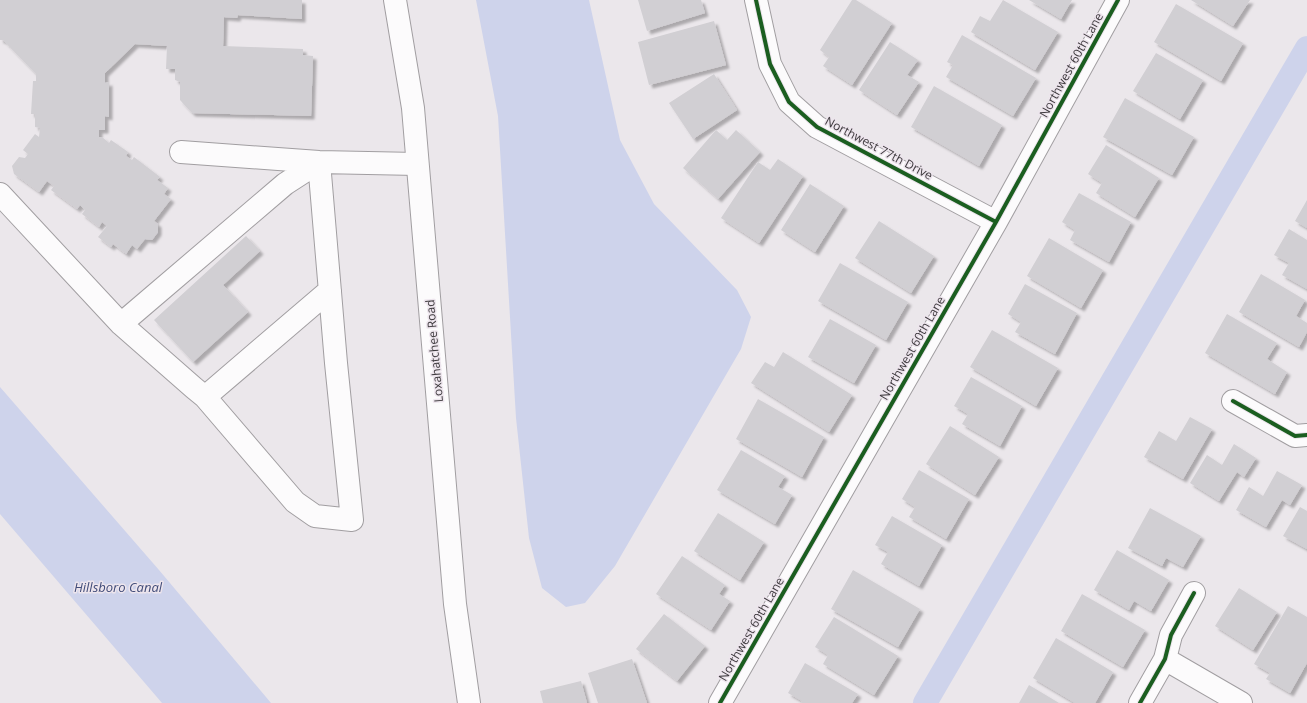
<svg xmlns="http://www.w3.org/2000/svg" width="1307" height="703" viewBox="0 0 1307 703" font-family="'Open Sans',sans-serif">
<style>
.water{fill:#ced3eb}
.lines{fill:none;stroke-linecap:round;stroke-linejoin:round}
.canal{stroke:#ced3eb;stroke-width:24}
.building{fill:#d1cfd3;filter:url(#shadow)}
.minor-casing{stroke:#a19ea1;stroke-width:24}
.major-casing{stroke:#a19ea1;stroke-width:24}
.minor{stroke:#fcfbfc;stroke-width:22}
.major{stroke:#fcfbfc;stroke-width:22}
.cycleway-casing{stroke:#ede5ed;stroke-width:6}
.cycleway{stroke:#1b5e20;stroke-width:4}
.labels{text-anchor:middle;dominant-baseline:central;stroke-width:3;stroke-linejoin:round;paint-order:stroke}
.street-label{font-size:12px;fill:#3d393d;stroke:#ede5ed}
.water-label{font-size:13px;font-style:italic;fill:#414c79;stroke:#ede5ed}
</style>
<defs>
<filter id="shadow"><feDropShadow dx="3.5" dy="3.5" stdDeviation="1" flood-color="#0004"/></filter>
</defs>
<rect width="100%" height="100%" fill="#ebe7eb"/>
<path class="water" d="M476,0H589L620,140L654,204L737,290L751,317L741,349L615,566L585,603L566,607L542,588L529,538L516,418L498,116Z
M0,387L159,570L271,703H162L0,514Z"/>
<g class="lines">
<path class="canal" d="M925,703L1307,48"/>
</g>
<path class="building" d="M0,0H302V19L238,15L237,18L224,17L223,46L303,49V55L313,56L311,116L192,113L180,100V82L175,80V69H166L167,46L135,44L105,73V83L109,82V117L105,116V130H99V137H102L109,143L111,140L128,152L126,156L132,160L134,157L160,177L157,180L168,188L164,194L171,199L154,221L158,224V232L152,240L145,239L137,249L132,245L126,254L113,244L111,247L98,237L107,226L102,222L99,227L82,214L85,210L80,205L77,209L51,190L54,186L47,181L39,192L14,174L12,166L19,157L25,158L28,154L23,150L35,134L39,137L40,128L35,127V114H31L33,81H36V74L3,40H0Z
M638,0H701L705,13L647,31Z
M852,0H856L892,23L852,85L823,66L829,57L820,50Z
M1003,0L1058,32L1035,70L971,32L980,16L990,21Z
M1029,0H1072L1061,19Z
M1191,0H1250L1233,26Z
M1176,4L1243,43L1221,81L1154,42Z
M714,21L726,65L649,85L638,42Z
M962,35L1036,78L1013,116L946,77L953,65L947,62Z
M890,42L918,60L907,75L919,82L897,115L859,90Z
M1156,53L1203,80L1180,119L1133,91Z
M714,74L737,110L693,139L669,103Z
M934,86L1002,125L979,166L911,127Z
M1125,98L1194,137L1172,175L1103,137Z
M716,130L727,140L736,130L760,152L718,199L683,168Z
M1106,145L1159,178L1135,217L1096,193L1102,183L1088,174Z
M778,159L803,176L759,243L721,218L758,162L770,170Z
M810,184L844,206L815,252L781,230Z
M1079,193L1131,222L1109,262L1070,240L1075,230L1062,222Z
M1307,200V228L1295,221Z
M879,221L934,256L911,293L855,258Z
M1289,229L1307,240V289L1282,275L1289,263L1274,255Z
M246,236L260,251L223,285L248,312L193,362L154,320Z
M1049,238L1103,270L1081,308L1027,276Z
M840,263L908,302L886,340L818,301Z
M1261,274L1305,300L1296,316L1307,323V332L1299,347L1239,312Z
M1025,284L1077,313L1055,354L1015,332L1021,322L1008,314Z
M1227,314L1277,343L1267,359L1287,372L1275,394L1205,353Z
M830,319L876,345L854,383L808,357Z
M992,330L1058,368L1036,406L970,367Z
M783,352L852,395L829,432L751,383L765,362L774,367Z
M971,377L1022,406L1000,446L962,424L968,414L954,406Z
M758,399L824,437L802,477L736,439Z
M1190,417L1212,429L1183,479L1144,457L1159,431L1176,441Z
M950,426L999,457L975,495L926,464Z
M1234,444L1256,458L1244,477L1237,472L1219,501L1190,483L1207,455L1222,465Z
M741,450L785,476L778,487L792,495L775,524L717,490Z
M919,470L969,499L946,539L909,517L915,507L902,499Z
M1277,471L1302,485L1290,505L1282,500L1266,527L1236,510L1249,487L1263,496Z
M1300,507L1307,511V549L1283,536Z
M1150,508L1201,536L1183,567L1166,558L1162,566L1128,548Z
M718,513L764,542L740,580L694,551Z
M892,516L942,545L919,586L881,564L888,552L875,545Z
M1117,550L1169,580L1151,611L1134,601L1129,610L1094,590Z
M682,556L725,585L719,594L730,601L711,630L656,594Z
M853,570L920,609L898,647L831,609Z
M1239,588L1277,612L1253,650L1215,626Z
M1082,594L1145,630L1123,667L1061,631Z
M1288,606L1307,617V663L1290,693L1266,679L1270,673L1254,664Z
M664,614L705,646L677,681L636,649Z
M834,617L898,656L874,695L823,664L828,655L815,647Z
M1056,638L1113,672L1095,703H1075L1033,678Z
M632,659L647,703H598L588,673Z
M805,663L858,694L852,703H801L802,701L788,693Z
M581,681L587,703H543L540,691Z
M1029,685L1059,703H1019Z"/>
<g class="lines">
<g class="minor-casing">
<path id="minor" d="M756,0L770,64L789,102L817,127L996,222
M181,152L319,162L417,164
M0,194L121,324L194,388L205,397L295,502L315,516L352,520L336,363L319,162L285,184L121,324
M205,397L330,290
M1233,401L1295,436L1307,435
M1165,659L1241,703
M720,703L996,222L1118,0
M1140,703L1165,659L1171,635L1194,593"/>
</g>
<g class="major-casing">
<path id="major" d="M395,0L413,108L455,604L469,703"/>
</g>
<use href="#minor" class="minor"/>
<use href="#major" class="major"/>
<g class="cycleway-casing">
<path id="cycleway" d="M756,0L770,64L789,102L817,127L996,222
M1233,401L1295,436L1307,435
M720,703L996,222L1118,0
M1140,703L1165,659L1171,635L1194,593"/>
</g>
<use href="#cycleway" class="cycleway"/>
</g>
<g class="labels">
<g class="street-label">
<text transform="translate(1071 65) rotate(-61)">Northwest 60th Lane</text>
<text transform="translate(879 148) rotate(28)">Northwest 77th Drive</text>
<text transform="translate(912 348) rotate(-60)">Northwest 60th Lane</text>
<text transform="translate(434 351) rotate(-95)">Loxahatchee Road</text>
<text transform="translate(751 629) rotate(-60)">Northwest 60th Lane</text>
</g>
<g class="water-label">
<text x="118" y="587">Hillsboro Canal</text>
</g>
</g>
</svg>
